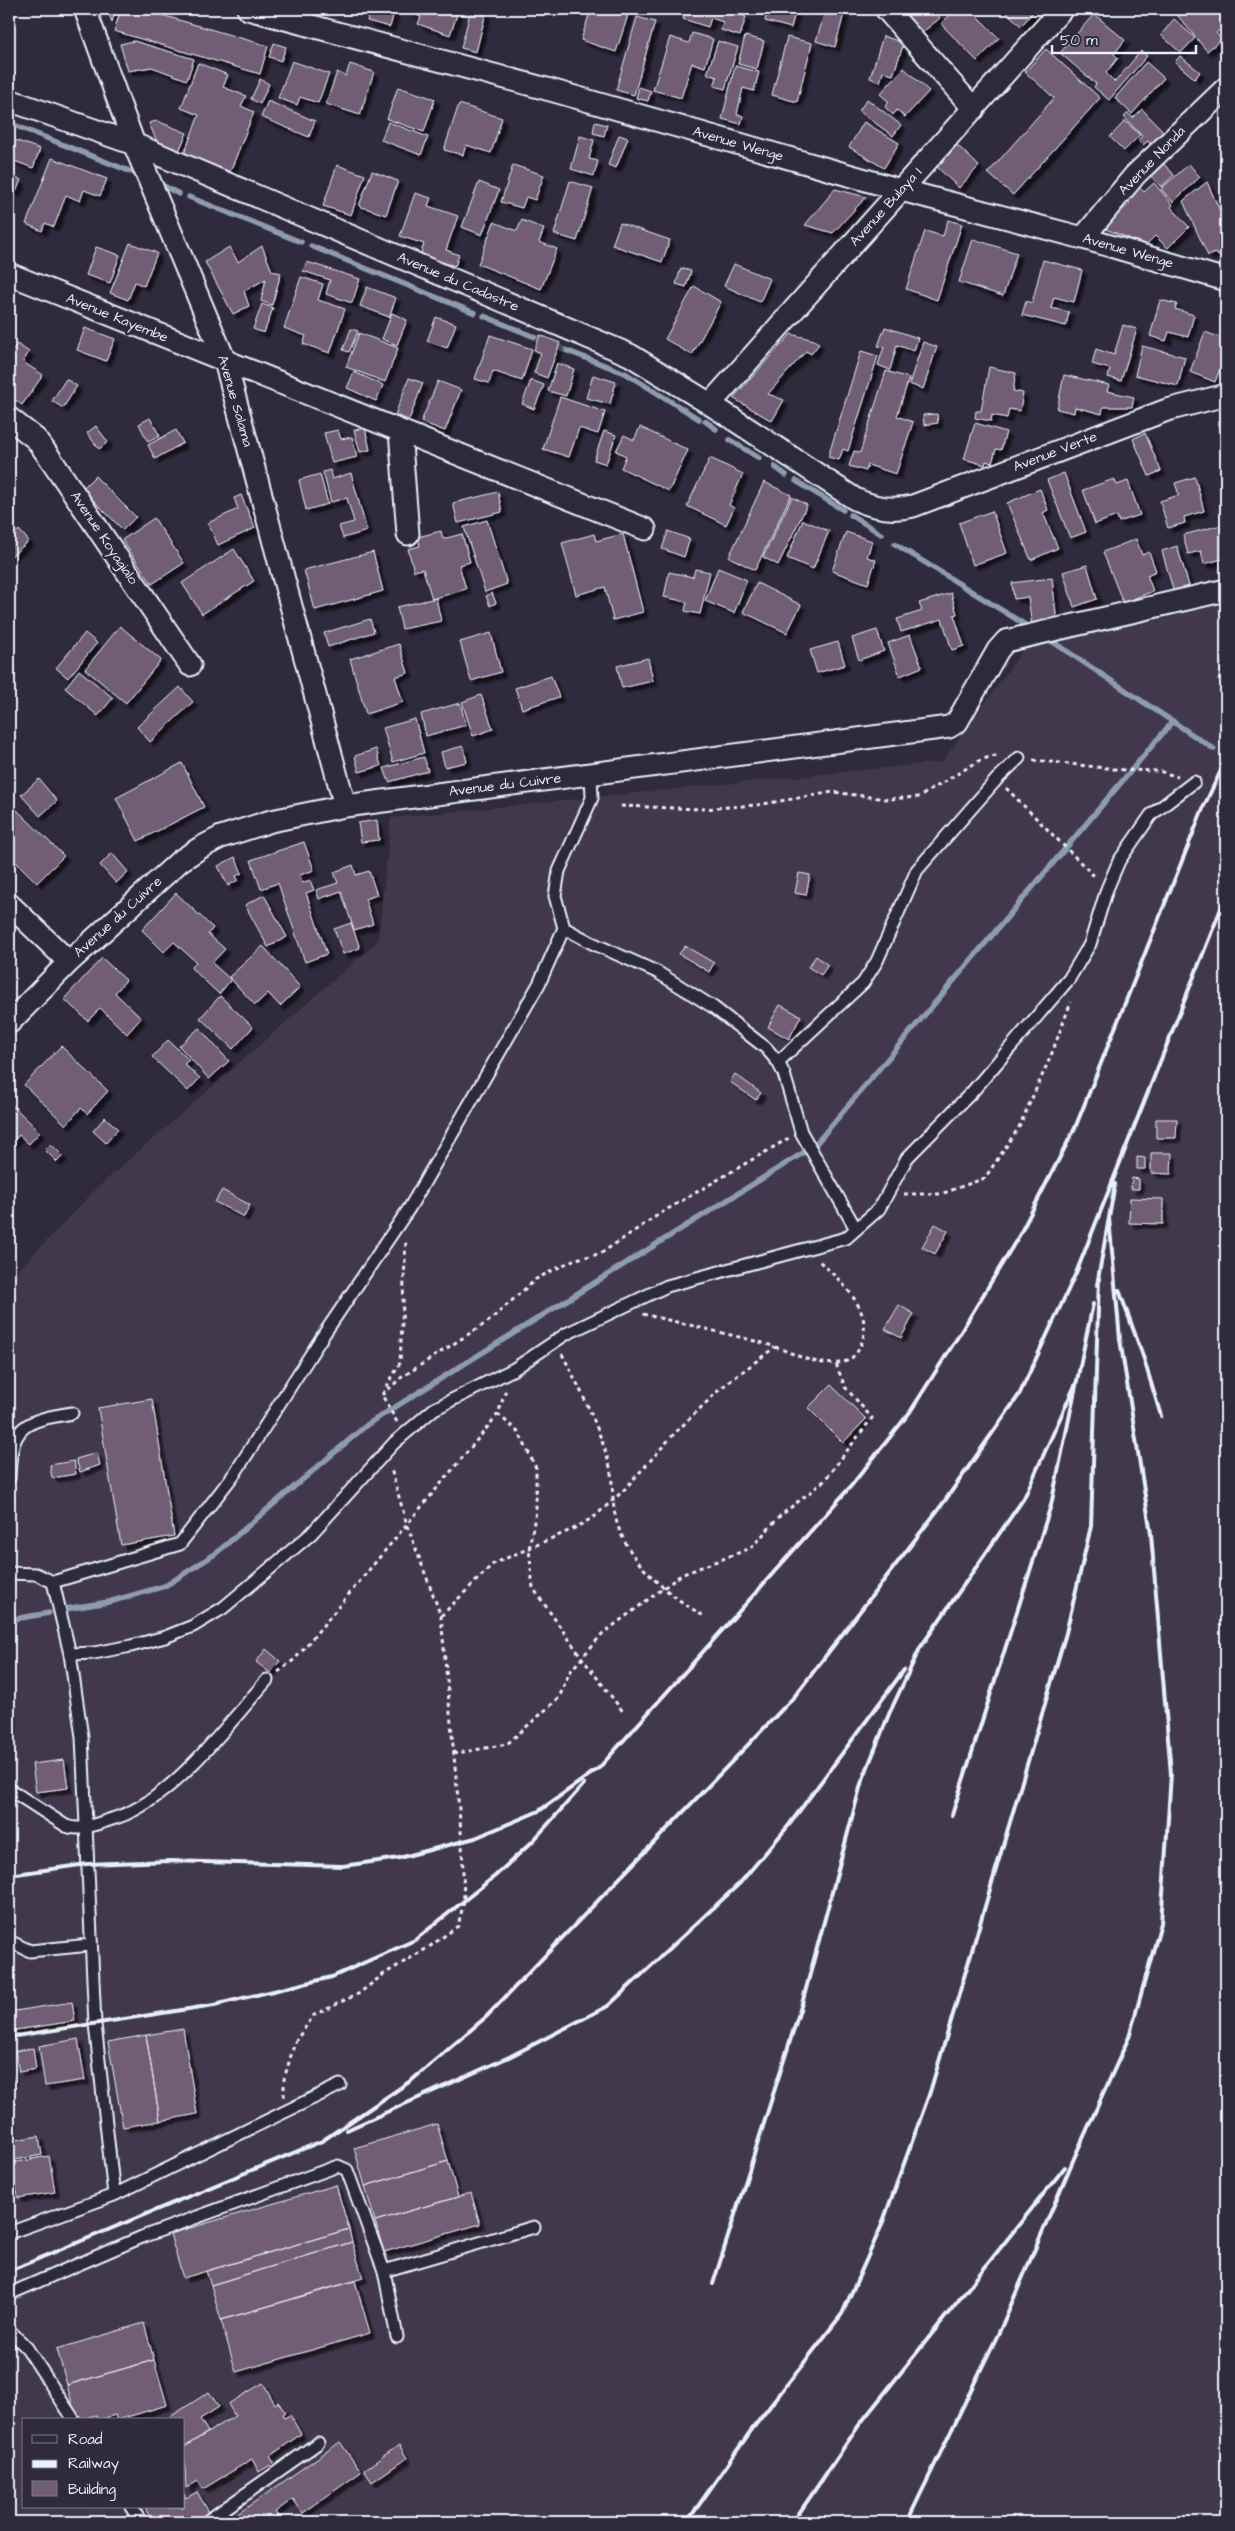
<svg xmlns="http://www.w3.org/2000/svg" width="1235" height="2531" viewBox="0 0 1235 2531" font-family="'Architects Daughter',sans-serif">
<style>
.built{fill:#43394e;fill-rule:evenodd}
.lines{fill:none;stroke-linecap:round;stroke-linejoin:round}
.stream{stroke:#8f9caf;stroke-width:5.5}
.building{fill:#715d75;stroke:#e8f1f8;filter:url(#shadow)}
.lane-casing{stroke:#e8f1f8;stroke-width:15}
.street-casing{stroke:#e8f1f8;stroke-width:25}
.path{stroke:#e8f1f8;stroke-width:3;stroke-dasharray:4 4;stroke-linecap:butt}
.lane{stroke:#2f2a3d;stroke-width:11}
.street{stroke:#2f2a3d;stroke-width:21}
.rail{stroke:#e8f1f8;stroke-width:4}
.labels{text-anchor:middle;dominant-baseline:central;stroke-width:5;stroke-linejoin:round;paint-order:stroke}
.street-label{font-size:14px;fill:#e8f1f8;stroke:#2f2a3d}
</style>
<defs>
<filter id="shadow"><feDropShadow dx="4.5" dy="4.5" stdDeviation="1" flood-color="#0009"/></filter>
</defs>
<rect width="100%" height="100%" fill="#2f2a3d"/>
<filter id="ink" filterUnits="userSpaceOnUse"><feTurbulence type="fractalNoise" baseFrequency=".02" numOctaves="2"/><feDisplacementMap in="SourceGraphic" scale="10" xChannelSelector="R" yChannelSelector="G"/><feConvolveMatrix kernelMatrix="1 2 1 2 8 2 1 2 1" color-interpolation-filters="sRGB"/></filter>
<g filter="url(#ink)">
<path class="built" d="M1226,603V2522H9V1280L97,1188L378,941L391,818L942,762L1025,647ZM24,2420H184V2507H24Z"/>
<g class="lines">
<path class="stream" d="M9,123L139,175
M162,185L179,194
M189,197L301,242
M311,246L475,313
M484,316L535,337
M560,348L625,373L699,419
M705,421L716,429
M730,440L759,458
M775,467L786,475
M796,481L843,510
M851,515L881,534
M895,544L1032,629
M1047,638L1214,749
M59,1610L109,1602L165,1586L215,1554L368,1424L814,1146L1173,721
M9,1620L49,1613"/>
</g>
<path class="building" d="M107,9H116L112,22Z
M121,9H141L268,46L260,74L114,31Z
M370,9H395L390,27L367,21Z
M412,9H459L450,35L418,24L421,17L411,13Z
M471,9H487L476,52L461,48Z
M591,9H630L616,52L581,40Z
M686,9H718L746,17L740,36L721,30L723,22L711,18L708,27L683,19Z
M768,9H796L791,28L765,21Z
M826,9L844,14L835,47L816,41Z
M913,9H932L940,18L917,37L902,19Z
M956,9H970L999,38L977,61L941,24Z
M1003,9H1034L1035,10L1021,26Z
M1187,9H1226V24L1216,33L1222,39L1207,51L1178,16Z
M1094,14L1125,40L1114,54L1118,58L1106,73L1115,82L1141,51L1147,56L1109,100L1094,87L1096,84L1060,53Z
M637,17L655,22L634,95L616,90Z
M1174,19L1195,38L1181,53L1161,35Z
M692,33L713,39L705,67L692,63L681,98L653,90L670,37L689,43Z
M745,36L764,41L757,69L738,64Z
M883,36L904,43L893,75L883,72L880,82L870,78Z
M787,37L812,43L797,102L772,95Z
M134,41L194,59L187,80L152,67L128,71L120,44Z
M718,41L738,47L725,89L714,86L717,77L707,74Z
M274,43L286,47L281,61L269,57Z
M1046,49L1100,98L1013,195L988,173L1054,98L1025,72Z
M1180,56L1200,72L1195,79L1175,62Z
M292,61L329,74L318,103L300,97L297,105L278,98Z
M1146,62L1164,78L1132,114L1115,98Z
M198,63L228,75L223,87L246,96L241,106L254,112L230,172L184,154L199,115L181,108Z
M350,64L374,72L360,115L326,104L337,72L346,76Z
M735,66L759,72L754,91L743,88L737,114L743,116L741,124L722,119Z
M904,68L929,91L905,117L897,110L893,115L885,107L889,102L880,94Z
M260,79L269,84L260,104L251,99Z
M398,87L435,99L424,132L387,119Z
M639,87L651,91L648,101L636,98Z
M867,99L901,125L893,136L859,111Z
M268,101L315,121L309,137L261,117Z
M459,104L502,118L491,153L466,145L463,155L444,150Z
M1142,109L1166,134L1153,147L1148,141L1143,145L1138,140L1142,136L1124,117L1128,113L1133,118Z
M157,121L187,133L179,151L157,142L149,123Z
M1125,121L1140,135L1124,151L1110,137Z
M388,122L428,137L421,155L381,140Z
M595,122L607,125L604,136L593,133Z
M864,122L899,143L884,168L849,147Z
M619,135L628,138L616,168L608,165Z
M580,136L594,140L589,159L598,161L594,176L571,169Z
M9,138L40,149L33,168L9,159Z
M957,145L979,166L959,188L937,167Z
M52,158L107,179L100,196L84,190L80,201L66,195L54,227L45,223L42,231L26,224Z
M1162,162L1174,175L1161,187L1149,174Z
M1189,164L1200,177L1173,202L1161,189Z
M337,165L365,175L351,215L323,206Z
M513,165L544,175L535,200L526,197L522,208L501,202Z
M372,171L398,181L386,215L359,206Z
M9,175L21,180L16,192L9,189Z
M570,181L593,188L577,241L554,234Z
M479,182L499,190L482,235L462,227Z
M1207,182L1226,224V252L1218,256L1216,253L1208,256L1183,201Z
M1154,183L1173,205L1171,207L1189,227L1168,248L1155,236L1146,245L1103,228L1130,203L1127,201L1140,187L1144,192Z
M835,189L866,197L833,233L805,225Z
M415,193L431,198L428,206L458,216L446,250L459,255L455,266L420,255L424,244L400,236Z
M522,220L544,229L539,242L557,249L541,289L478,264L494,222L517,231Z
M948,220L962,224L937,300L906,289L925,231L943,236Z
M620,223L670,240L662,262L612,245Z
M973,239L1017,253L1003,296L959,282Z
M130,243L157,253L144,286L135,282L128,300L110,293Z
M262,246L272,271L281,273L272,305L261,301L266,279L244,291L249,306L233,314L205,262L229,247L238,262Z
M96,247L120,255L110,283L86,275Z
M1043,260L1082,270L1074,302L1054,297L1051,308L1069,312L1066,326L1022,315L1026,301L1032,303Z
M307,262L360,279L352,303L326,294L330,280L303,271Z
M734,264L770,279L760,302L724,286Z
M681,268L691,271L686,287L676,284Z
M301,277L323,284L318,300L345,309L330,353L303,344L306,336L284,328Z
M694,286L721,302L692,355L665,339Z
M367,287L396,298L389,317L360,306Z
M1160,300L1177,304L1175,309L1194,315L1188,337L1169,332L1166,341L1150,336Z
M262,304L273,308L264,333L253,329Z
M392,313L407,320L397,345L382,339Z
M436,317L456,324L447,348L427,341Z
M1123,325L1137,329L1121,381L1108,377L1110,369L1092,364L1096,349L1114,355Z
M885,327L918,338L914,351L897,345L890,370L878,365L884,347L878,346Z
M85,328L115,339L106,361L77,350Z
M351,329L358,331L349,352L343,350Z
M1205,332L1226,340V353L1215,382L1190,372Z
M359,333L398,348L385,382L346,367Z
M791,334L814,340L819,344L811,354L806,351L768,394L784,400L772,421L733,398Z
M490,335L532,349L522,381L493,371L489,383L475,379Z
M540,335L560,343L547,378L534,373L541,353L534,350Z
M923,342L937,347L923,389L909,384Z
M17,344L29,352L23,362L43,375L22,405L9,395V355Z
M1142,346L1185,357L1178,386L1135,375Z
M861,351L878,356L848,451L843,449L839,460L828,457Z
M557,363L574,369L566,396L548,391Z
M989,367L1016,373L1013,391L1023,393L1020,411L1009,409L1007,418L992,415L991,421L975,418L976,411H981Z
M886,371L909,378L897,416L913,422L896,474L868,465L866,471L849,466L854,451L860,453Z
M354,372L383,385L376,401L347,388Z
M593,375L616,382L610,404L586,398Z
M1064,375L1109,385L1107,391L1134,397L1132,407H1103L1102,414L1075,407L1074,413L1057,409Z
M409,378L423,383L409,420L395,415Z
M66,379L77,386L63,408L52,401Z
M531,380L544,385L534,409L522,404Z
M438,381L461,390L445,431L421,422Z
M560,397L605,412L598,434L579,428L569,457L543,449Z
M937,414L938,423L924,425L923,415Z
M150,418L160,436L148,442L139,424Z
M1226,419V443L1218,422Z
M975,423L1006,432L1001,450L996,449L992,463L986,461L985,465L964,459Z
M96,426L108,442L99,449L87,433Z
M640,427L688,450L669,491L621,468L626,456L616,451L624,435L634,440Z
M365,428L370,450L360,452L354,430Z
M176,430L183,443L155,459L148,445Z
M338,430L341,439L352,437L357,457L332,463L324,433Z
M604,431L616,435L606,464L594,460Z
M1145,433L1161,471L1149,476L1133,439Z
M710,458L743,474L729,505L734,508L726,525L687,506Z
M330,470L332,479L351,473L367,531L343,538L339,526L354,522L347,498L331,502L323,472Z
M1064,473L1086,532L1070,538L1047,480Z
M320,474L328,504L306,510L299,480Z
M95,476L136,517L123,530L82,489Z
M1195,477L1204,511L1184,517L1185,523L1168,528L1160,501L1179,495L1175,483Z
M1114,479L1117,485L1128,481L1140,515L1119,522L1117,516L1095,524L1083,490Z
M764,482L791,495L755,570L729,557Z
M1040,489L1048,510L1043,513L1058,548L1031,560L1007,503Z
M498,492L502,512L458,523L453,503Z
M241,495L255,528L218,545L208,523L238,509L234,498Z
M792,497L807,505L778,565L763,557Z
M992,511L1007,553L973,565L959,523Z
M154,518L184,563L152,584L122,540Z
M487,520L507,584L485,592L464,527Z
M803,520L829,531L813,569L787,558Z
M1225,524L1226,558L1204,564L1201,551L1188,554L1183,535Z
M19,530L29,541L9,558V539Z
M441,531L443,539L462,534L470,562L459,565L466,589L432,599L423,569L414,571L408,549L420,546L418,537Z
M668,531L690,539L684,557L662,549Z
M846,532L872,541L867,557L876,560L868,584L832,571Z
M594,534L596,541L623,534L643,612L613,620L605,587L576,595L562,543Z
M1136,539L1142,555L1149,552L1156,571L1147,575L1153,591L1123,603L1103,552Z
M1177,546L1190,589L1174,593L1162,551Z
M234,549L254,581L202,614L182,583Z
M373,552L383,591L315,610L304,570Z
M1087,565L1097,599L1074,607L1063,572Z
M718,568L747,580L734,613L705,601Z
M695,569L710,572L700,614L685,611L687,602L664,597L669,572L693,577Z
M1052,578L1057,623L1032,626L1028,597L1014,599L1012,583Z
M757,583L801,605L787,633L743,612Z
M492,593L496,603L490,606L486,596Z
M951,593L957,614L954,615L964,646L952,650L942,619L901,632L897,619L922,611L919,603Z
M436,598L441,621L402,629L397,607Z
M370,619L374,632L328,647L324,633Z
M120,626L161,660L126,703L85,669Z
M877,630L884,651L859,660L852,638Z
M85,633L97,643L68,678L56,668Z
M491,633L501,672L471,681L460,642Z
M910,635L922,667L900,676L888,643Z
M838,642L845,665L817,673L810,650Z
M399,644L408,673L395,677L403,702L366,714L350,659Z
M648,658L653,681L622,688L617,666Z
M79,670L113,698L98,716L65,688Z
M551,676L559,697L522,709L515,688Z
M180,687L193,702L150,742L137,727Z
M481,695L493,729L473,736L462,702Z
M460,703L466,725L426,736L421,714Z
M415,719L424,753L393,762L383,728Z
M463,746L467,762L445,767L441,752Z
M376,749L381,766L359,772L355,756Z
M424,757L428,771L389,782L384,768Z
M182,763L204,807L138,841L116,798Z
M39,779L57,801L40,816L21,795Z
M17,810L64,856L37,883L9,855V819Z
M377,820L379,840L361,842L358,823Z
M304,842L314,870L300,875L302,883L310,880L314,890L306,893L327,954L305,962L278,883L261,889L251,860Z
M112,853L128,872L116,883L100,865Z
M235,857L242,873L236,876L238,880L228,886L218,866Z
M353,865L356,875L369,871L377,895L365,899L373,924L354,930L341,891L319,899L316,890L338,883L334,872Z
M799,873L810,875L806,895L795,893Z
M176,893L213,928L208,934L225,949L212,963L231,980L219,994L191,968L196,962L174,942L164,952L142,930Z
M264,895L287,937L268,947L245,905Z
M351,923L360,948L343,954L334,929Z
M263,946L300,987L280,1006L268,993L255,1005L229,977Z
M685,946L714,963L709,972L679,954Z
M816,956L828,965L821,975L808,967Z
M102,958L126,980L115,993L141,1018L127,1034L100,1008L88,1021L64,999Z
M220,996L253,1027L233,1049L200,1018Z
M780,1005L801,1016L789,1039L768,1027Z
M199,1028L229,1061L209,1079L179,1046Z
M168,1040L189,1060L184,1064L200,1078L188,1091L152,1057Z
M61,1046L108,1091L87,1114L81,1108L66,1125L24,1085Z
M735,1074L761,1093L756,1100L730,1082Z
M9,1102L40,1132L29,1144L19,1135L10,1145L9,1143Z
M105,1117L118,1129L106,1143L93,1131Z
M1156,1119H1177L1176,1138H1156Z
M51,1144L63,1156L57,1162L45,1150Z
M1151,1153H1172L1171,1174L1151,1173Z
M1137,1157L1145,1158V1169H1137Z
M1132,1178L1139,1179V1189H1131Z
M222,1190L250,1205L244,1217L215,1202Z
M1130,1198L1163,1199V1224L1129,1223Z
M935,1224L948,1231L935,1254L922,1247Z
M899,1305L914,1314L901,1338L885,1329Z
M831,1385L866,1419L843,1443L808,1408Z
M152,1399L174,1536L121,1545L98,1408Z
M97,1453L100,1465L80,1472L76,1459Z
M74,1461L76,1474L52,1478L50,1465Z
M266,1649L280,1661L270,1673L256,1662Z
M64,1760L68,1788L36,1792L32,1764Z
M72,2002L75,2021L9,2031V2012Z
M183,2029L197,2114L160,2121L146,2035Z
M146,2035L160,2121L123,2127L108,2042Z
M78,2039L85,2080L45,2086L39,2046Z
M33,2048L36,2069L19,2072L15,2051Z
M9,2056L13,2081L9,2082Z
M437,2124L448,2161L365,2186L354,2148Z
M39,2136L42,2155L9,2161V2141Z
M49,2156L55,2192L18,2198L12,2163Z
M448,2161L458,2197L375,2221L365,2186Z
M336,2185L349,2229L183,2278L170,2234Z
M471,2193L480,2224L384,2252L375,2221Z
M349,2229L352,2242L211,2285L206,2271Z
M352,2242L363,2278L221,2320L211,2285Z
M355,2281L370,2333L236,2372L221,2320Z
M144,2323L154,2360L67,2385L57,2349Z
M154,2360L167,2405L117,2420L115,2415L98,2420L96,2415L77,2420L67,2385Z
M263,2383L275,2404L278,2402L285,2412L282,2414L284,2418L290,2415L301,2434L270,2456L274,2463L259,2472L252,2459L203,2489L198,2481L186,2488L184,2447L235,2416L228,2404Z
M209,2392L219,2407L200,2419L208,2432L184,2447V2420H165Z
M340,2442L361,2472L303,2513L293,2499L275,2512L282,2522H226Z
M399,2445L407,2458L372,2482L364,2470Z
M197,2492L209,2512L192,2522H154L145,2507H184V2494L186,2498Z"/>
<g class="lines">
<g class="lane-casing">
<path id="lane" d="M564,928L592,943L657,972L713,1007L766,1048L778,1062L784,1074L801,1132L856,1229
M778,1062L863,983L877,961L917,870L997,779L1019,758
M9,1478C11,1424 24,1421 72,1413
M9,1573L36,1574L53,1582L70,1654L82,1737L95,2024L114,2195
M53,1582L180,1544L235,1473L322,1337L410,1207L539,984L564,928L555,896L559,871L592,798L591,774
M70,1654L94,1653L131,1646L165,1637L193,1626L223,1608L311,1534L394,1443L434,1409L514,1369L566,1334L667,1286L846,1238L879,1209L907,1158L972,1092L1069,979L1090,944L1107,889L1119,861L1151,815L1194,782
M9,1789L66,1826C79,1831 90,1826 103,1822C111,1819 120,1817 128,1813C178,1791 231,1721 267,1680
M9,1941L30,1951L90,1945
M9,2233L114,2195L340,2085
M384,2271L534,2227
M9,2294L142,2237L338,2166L347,2170L384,2271L397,2337
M9,2330L27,2348L74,2420
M131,2507L141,2522
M206,2522L318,2443"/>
</g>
<g class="street-casing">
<path id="street" d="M85,9L134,144L225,361L345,806
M248,9L554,91L901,190L1083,238L1226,280
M886,9L974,109
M9,100L134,144L630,355L710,404L855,499C874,508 893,511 913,506L1167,410L1226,395
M1083,238L1135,175L1226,88
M9,274L645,529
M710,404L1062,9
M9,418L36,439L50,458L190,665
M400,431L408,534
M9,904L69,962
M9,1023L69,962L180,861L200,848L221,837L271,821L345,806L949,727L957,722L998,650L1006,641L1226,590"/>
</g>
<path class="path" d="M1219,680L1226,654
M1033,760L1124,770L1159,771L1178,777
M1006,788L1096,878
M621,806L701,809L757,805L833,792L886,799L919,797L982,759L1000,755
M904,1194H941L985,1178L1019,1127L1050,1058L1071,1002
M643,1314C684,1324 725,1333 766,1344C788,1350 815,1367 839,1363C855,1361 862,1347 864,1333C868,1305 838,1278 819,1261
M562,1354C580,1388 598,1425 609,1463C614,1482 611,1503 617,1523C629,1563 669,1596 704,1616
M382,1395L402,1377L489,1321L536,1279L575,1259L600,1254L661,1213L789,1138
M498,1414L519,1433L536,1468V1511L529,1549L533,1588L582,1658L624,1713
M397,1422L382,1395L400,1363L406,1240
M441,1616L493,1564L573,1529L594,1517L623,1491L674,1434L721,1388L775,1347
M278,1672L295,1659L477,1440L498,1414L506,1389
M453,1754L507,1744L559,1698L569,1673L602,1634L681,1575L751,1548L780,1516L824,1481L872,1418L845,1387L836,1364
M284,2097V2079L295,2042L314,2015L358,1994L384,1974L429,1947L458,1926L464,1901L462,1842L441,1616L407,1525L391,1469"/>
<use href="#lane" class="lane"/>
<use href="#street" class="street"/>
<path class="rail" d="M1097,1285L1115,1184
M1119,1290L1143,1356L1161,1416
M952,1815L1051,1505L1093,1304
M9,1875L87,1864L171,1861L343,1866L399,1858L475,1838L539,1811L599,1768L851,1486L910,1412L959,1335L1020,1234L1075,1128L1204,806L1226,760
M9,2037L214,2005L332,1977L415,1940L495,1876L532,1842L584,1784
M347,2130L509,2057L608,2006L740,1883L789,1825L904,1670
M9,2271L322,2141L412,2080L486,2017L794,1697L944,1502L1019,1395L1076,1273L1226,896
M713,2284L803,2000L861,1784L889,1714L920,1648L1024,1498L1076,1383
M687,2522L750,2432L842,2314L881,2227L930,2092L1066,1633L1091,1526L1099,1278
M793,2522L859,2425L1065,2167
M907,2522L1001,2328L1075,2156L1129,2037L1161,1923L1171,1774L1151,1534L1120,1339L1109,1218"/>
</g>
</g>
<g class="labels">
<g class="street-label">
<text transform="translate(738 144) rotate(16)">Avenue Wenge</text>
<text transform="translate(1152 161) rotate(-46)">Avenue Nonda</text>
<text transform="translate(886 207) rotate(-48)">Avenue Bulaya I</text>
<text transform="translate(1128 251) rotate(16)">Avenue Wenge</text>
<text transform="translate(458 282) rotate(23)">Avenue du Cadastre</text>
<text transform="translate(117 318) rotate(22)">Avenue Kayembe</text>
<text transform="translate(235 401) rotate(74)">Avenue Salama</text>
<text transform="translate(1055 452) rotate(-21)">Avenue Verte</text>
<text transform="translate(104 538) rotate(56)">Avenue Koyagialo</text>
<text transform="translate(505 785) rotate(-7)">Avenue du Cuivre</text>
<text transform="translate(118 917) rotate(-42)">Avenue du Cuivre</text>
</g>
</g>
<rect width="1235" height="2531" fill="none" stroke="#2f2a3d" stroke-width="30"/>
<rect x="15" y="15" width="1205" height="2501" fill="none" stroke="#e8f1f8" stroke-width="2" filter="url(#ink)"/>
<rect x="22" y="2418" width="162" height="90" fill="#2f2a3d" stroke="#797a88"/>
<rect x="32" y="2435" width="25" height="8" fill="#2f2a3d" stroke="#797a88"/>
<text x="68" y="2444" font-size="15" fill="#e8f1f8">Road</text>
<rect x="32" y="2460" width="25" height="8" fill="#e8f1f8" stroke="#797a88"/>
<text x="68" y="2468" font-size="15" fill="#e8f1f8">Railway</text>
<rect x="32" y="2481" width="25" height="15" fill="#715d75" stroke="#797a88"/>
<text x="68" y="2494" font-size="15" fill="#e8f1f8">Building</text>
<path d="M1052 45v8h144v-8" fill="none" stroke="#e8f1f8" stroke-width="2.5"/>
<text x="1060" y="45" font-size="15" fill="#e8f1f8" stroke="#2f2a3d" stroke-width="4" paint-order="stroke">50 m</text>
</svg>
